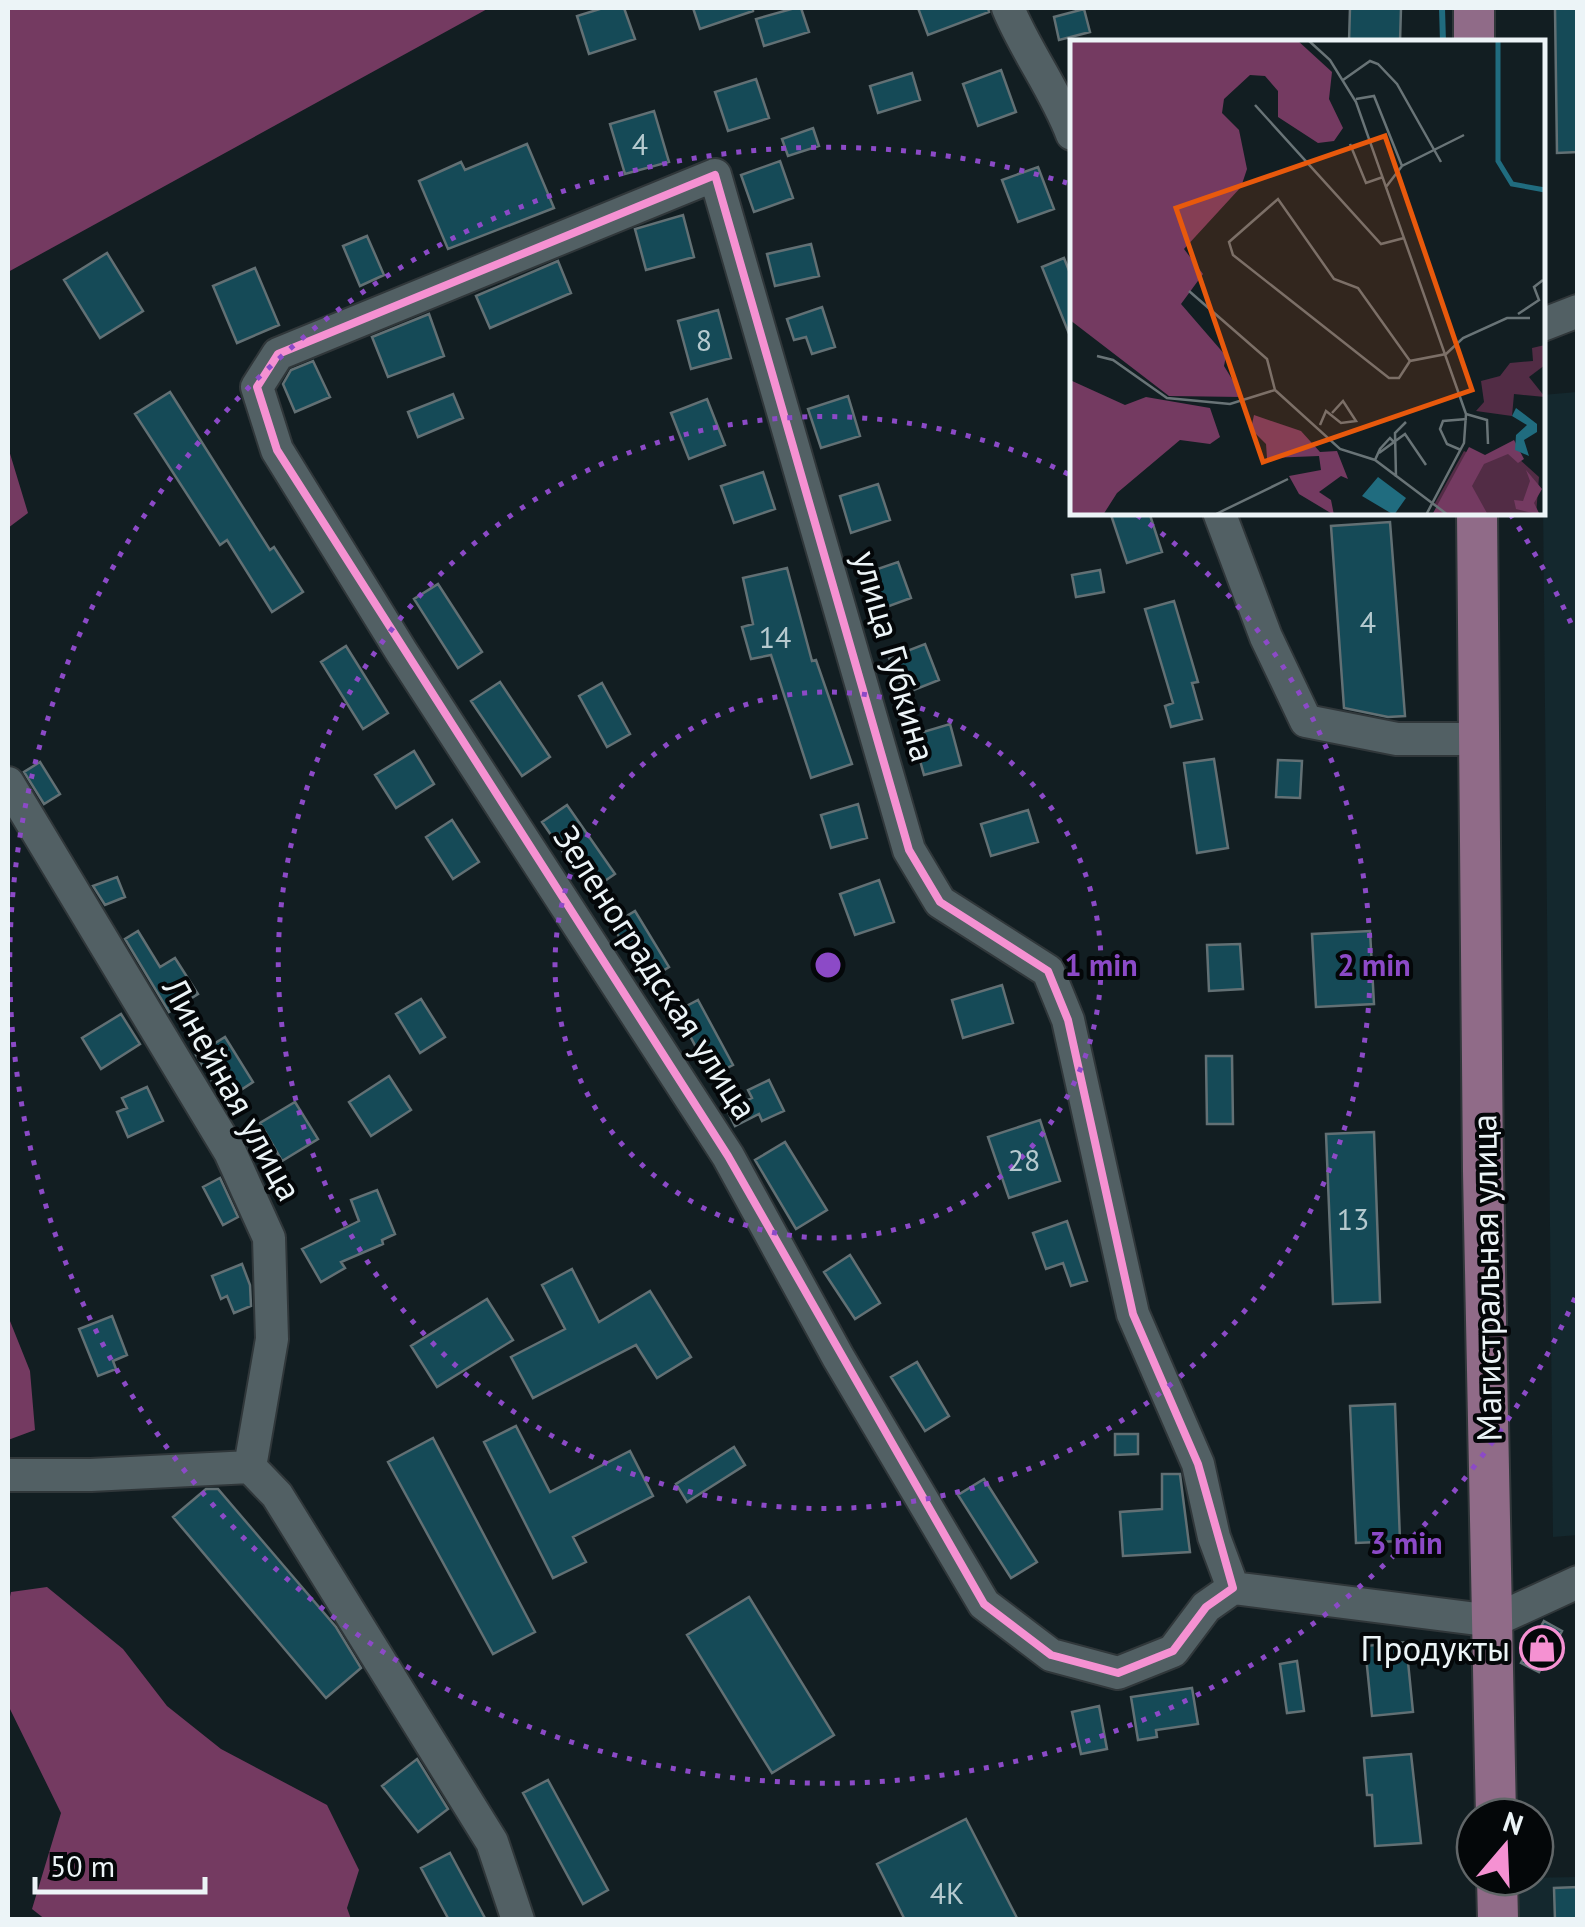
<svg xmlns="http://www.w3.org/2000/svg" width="1585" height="1927" viewBox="0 0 1585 1927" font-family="'PT Sans',sans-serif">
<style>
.built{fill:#14282e}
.forest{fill:#743a61}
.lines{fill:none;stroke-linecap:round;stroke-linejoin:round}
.stream{stroke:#206c7f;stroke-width:6}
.building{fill:#154a57;stroke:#627074;stroke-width:2.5}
.minor-casing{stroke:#30373a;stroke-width:36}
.major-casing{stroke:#30373a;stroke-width:44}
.minor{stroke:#526064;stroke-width:32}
.major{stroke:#906b88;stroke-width:40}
.marked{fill:none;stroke:#f591d2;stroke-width:8;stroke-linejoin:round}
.ring{fill:none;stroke:#8c4ac7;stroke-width:5;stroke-dasharray:5 10}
.labels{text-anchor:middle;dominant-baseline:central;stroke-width:8;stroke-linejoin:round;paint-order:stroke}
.number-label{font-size:30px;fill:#b6cacf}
.street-label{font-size:35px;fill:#ecf4f7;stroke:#040709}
.poi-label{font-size:35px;fill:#ecf4f7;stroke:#040709;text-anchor:end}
.inset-river{fill:none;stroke:#206c7f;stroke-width:5}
.inset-road{fill:none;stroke:#697477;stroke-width:2.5}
.view{fill:#e8590c;fill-opacity:0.15;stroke:#e8590c;stroke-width:5}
.inset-edge{fill:none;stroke:#ecf4f7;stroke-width:5}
.centre{fill:#8c4ac7;stroke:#040709;stroke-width:5}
.ring-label{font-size:30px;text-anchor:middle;font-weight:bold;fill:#8c4ac7;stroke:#040709;stroke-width:8;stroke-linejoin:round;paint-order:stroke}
</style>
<rect width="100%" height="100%" fill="#121e22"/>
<path class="built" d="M1577,392L1578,1535L1553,1537L1542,395Z
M1577,1877V1919H1518L1517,1878Z"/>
<path class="forest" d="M8,8H489L8,272Z
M8,447L28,513L8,528Z
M8,1316L30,1371L35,1430L8,1440Z
M47,1587L123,1649L167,1706L221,1749L327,1805L359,1870L347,1908L351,1919L46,1920L32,1909L61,1813L8,1705V1606L11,1592Z"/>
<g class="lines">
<path class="stream" d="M1442,8L1443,42"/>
</g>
<path class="building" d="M603,8H624L635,39L589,54L577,16Z
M693,8H753V11L700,29Z
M795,8H801L809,32L764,46L756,19Z
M918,8H988L989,12L928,35Z
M1350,8H1401L1400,42H1349Z
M1555,8H1578V152L1557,153Z
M1084,9L1090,32L1059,40L1054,17Z
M1001,70L1016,112L978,126L963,84Z
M912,73L920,100L878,113L870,86Z
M756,79L769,118L728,131L715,92Z
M654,111L669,162L625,174L610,124Z
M813,128L819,146L788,156L782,139Z
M527,144L554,208L448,249L419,181L461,162L465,170Z
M780,161L793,198L754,212L741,175Z
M1038,167L1054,209L1018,222L1002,180Z
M683,215L694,257L646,270L635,229Z
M367,236L384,275L360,286L343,246Z
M811,244L819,276L775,286L767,254Z
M107,253L143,311L100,338L64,280Z
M1064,258L1072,278V341L1042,267Z
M558,261L571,293L490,328L476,296Z
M255,268L279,325L237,343L213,286Z
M822,307L835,347L812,354L806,337L794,340L787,319Z
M718,310L731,358L691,369L678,321Z
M429,314L444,356L388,377L372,337Z
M313,361L330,397L295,412L283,384L291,370Z
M170,392L270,550L274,547L303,592L272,612L227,540L220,545L135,414Z
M453,394L463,418L418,437L408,412Z
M848,396L860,436L821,448L808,409Z
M707,399L725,445L689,459L671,413Z
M763,472L775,509L734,523L721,486Z
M878,484L890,520L851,533L840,496Z
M1110,512H1149L1162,552L1127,563Z
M1390,522L1405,716L1388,717L1344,708L1331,526Z
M898,562L911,598L873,612L860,575Z
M787,568L812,661L816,660L852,764L811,778L771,655L751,659L742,627L753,624L743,578Z
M1100,570L1104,592L1076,597L1072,575Z
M438,584L482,652L458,668L414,599Z
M1174,601L1198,682L1192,683L1202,719L1171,727L1165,706L1173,703L1145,609Z
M925,644L939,680L904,694L889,658Z
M346,646L388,713L363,729L321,662Z
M500,682L550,757L522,776L471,701Z
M602,683L630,734L607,747L579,696Z
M950,724L961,765L924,775L913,735Z
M414,751L434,784L396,808L375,775Z
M1214,759L1228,848L1197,853L1184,763Z
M1278,760L1302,761L1300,798L1276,797Z
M40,762L60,794L44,804L24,772Z
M858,804L867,838L831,848L821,815Z
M567,805L615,874L590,891L542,822Z
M1028,810L1038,842L991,856L981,824Z
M452,820L479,862L453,879L426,837Z
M117,877L125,897L105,905L93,886Z
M879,880L894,922L855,935L840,894Z
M635,911L669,967L646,981L612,925Z
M138,931L160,967L175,958L198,994L169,1012L125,939Z
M1370,931L1374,1004L1316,1007L1312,934Z
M1240,944L1243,989L1209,991L1207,945Z
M1002,985L1013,1023L963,1038L952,1000Z
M421,999L445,1037L420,1053L396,1014Z
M698,1000L733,1065L711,1076L677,1011Z
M121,1014L140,1044L101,1069L82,1038Z
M225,1037L253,1082L224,1101L196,1055Z
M1206,1056H1232L1233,1124H1207Z
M389,1076L411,1110L371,1136L349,1102Z
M769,1080L784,1111L762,1121L759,1114L735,1126L727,1110L752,1098L748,1090Z
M147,1087L163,1121L128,1137L117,1112L127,1108L122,1098Z
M295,1102L318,1139L282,1161L260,1123Z
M1040,1120L1060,1181L1009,1198L988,1137Z
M1374,1132L1380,1302L1333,1304L1326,1134Z
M785,1142L827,1210L796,1229L755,1160Z
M220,1178L238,1217L223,1225L203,1187Z
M377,1190L395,1234L382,1240L383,1244L341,1262L345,1268L321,1282L302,1249L359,1221L351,1200Z
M1067,1221L1087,1281L1071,1286L1063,1263L1046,1269L1033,1233Z
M850,1255L880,1303L855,1319L824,1272Z
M242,1264L250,1285L251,1306L234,1313L227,1296L221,1299L212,1276Z
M572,1269L599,1322L650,1291L691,1357L657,1378L636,1345L533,1398L511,1357L565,1329L542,1285Z
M487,1299L513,1340L437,1387L411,1346Z
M112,1316L127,1355L113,1361L116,1369L98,1376L79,1329Z
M917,1362L949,1416L925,1431L891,1377Z
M1395,1404L1400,1541L1356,1543L1350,1406Z
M516,1426L550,1492L630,1451L653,1496L573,1537L586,1562L553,1578L484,1442Z
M1115,1434H1138V1454L1115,1455Z
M433,1438L535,1632L493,1654L388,1462Z
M734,1447L745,1465L687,1502L676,1484Z
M1162,1474H1180L1190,1552L1123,1556L1120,1512L1162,1509Z
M984,1479L1037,1562L1011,1578L958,1495Z
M206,1489H218L336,1627L361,1668L326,1698L173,1517Z
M749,1597L834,1735L772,1773L687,1635Z
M1544,1621L1562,1631L1539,1672L1521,1663Z
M1406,1642L1413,1712L1372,1716L1365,1646Z
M1297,1661L1304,1711L1287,1713L1280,1664Z
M1192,1688L1198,1724L1156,1730L1157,1737L1138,1740L1131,1697Z
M1099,1706L1107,1749L1081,1754L1072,1712Z
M1411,1754L1421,1843L1375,1846L1372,1795H1367L1364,1758Z
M417,1759L448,1809L418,1832L382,1786Z
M548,1780L608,1890L583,1904L523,1793Z
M966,1819L1018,1920H905L877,1864Z
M450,1853L486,1920H449L421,1868Z
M1578,1887V1920H1555L1554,1888Z"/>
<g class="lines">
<g class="minor-casing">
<path id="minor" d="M1008,8C1026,52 1055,89 1072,134
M1542,325L1578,311
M1219,512L1266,637L1306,721L1397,739H1477
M8,783L230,1152L269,1238L272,1339L250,1467
M8,1475H91L250,1467L277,1495L492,1842L518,1920
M1233,1588L1214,1537L1198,1464L1133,1314L1068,1020L1048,971L940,902L909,850L715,175L278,354L257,387L277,450L401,651L728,1156L838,1357L984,1604L1051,1655L1118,1673L1173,1651L1206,1607L1233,1588L1493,1621L1578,1582"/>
</g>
<g class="major-casing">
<path id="major" d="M1474,8V42
M1477,512L1483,1171L1496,1817
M1497,1877L1498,1920"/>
</g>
<use href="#minor" class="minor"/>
<use href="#major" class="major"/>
</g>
<path class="marked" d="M715,175L909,850L940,902L1048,971L1068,1020L1133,1314L1198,1464L1233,1588L1206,1607L1173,1651L1118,1673L1051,1655L984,1604L728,1156L277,450L257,387L278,354Z"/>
<g class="ring">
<circle cx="828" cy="965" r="273"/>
<path d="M1137 515A546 546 0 1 1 1072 476"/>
<path d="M1575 1298A818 818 0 1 1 1067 183M1510 514A818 818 0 0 1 1575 632"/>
</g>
<defs>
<g id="shop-ring" transform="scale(2.25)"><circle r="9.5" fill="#040709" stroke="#f591d2" stroke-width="1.5"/><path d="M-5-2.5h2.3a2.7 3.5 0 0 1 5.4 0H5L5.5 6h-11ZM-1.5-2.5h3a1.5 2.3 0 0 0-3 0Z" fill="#f591d2"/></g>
</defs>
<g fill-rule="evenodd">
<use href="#shop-ring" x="1542" y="1648"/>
</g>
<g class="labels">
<g class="number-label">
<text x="640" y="143">4</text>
<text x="704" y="339">8</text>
<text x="1368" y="621">4</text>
<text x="775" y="636">14</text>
<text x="1024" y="1159">28</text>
<text x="1353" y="1218">13</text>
<text x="947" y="1892">4К</text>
</g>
<g class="street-label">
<text transform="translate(895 656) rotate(74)">улица Губкина</text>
<text transform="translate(656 972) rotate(57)">Зеленоградская улица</text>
<text transform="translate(233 1089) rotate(61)">Линейная улица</text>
<text transform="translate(1486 1278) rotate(-91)">Магистральная улица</text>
</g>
<g class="poi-label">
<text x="1510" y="1648">Продукты</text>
</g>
</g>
<g transform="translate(1070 40)">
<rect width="475" height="475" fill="#121e22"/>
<path d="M475,305V325L459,337L475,357L444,354L442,376L406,371L414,362L411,341L430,336L440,323L463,321L462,308ZM438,409L469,437L466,475H382L364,465L394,411L415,421Z" fill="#522c45"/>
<path d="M0,0H227L262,32L259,59L273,88L264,101L248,103L208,77V51L195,36L180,35L154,59L152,73L169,90L177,129L171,147L114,209L133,234L111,264L156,316L154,326L173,357L99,356L0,280ZM0,340L55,365L76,357L140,368L150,397L140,404L110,400L47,453L33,475H0ZM184,375L231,391L250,412L267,411L278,439L271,436L249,452L261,460L264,475L229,454L219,436L251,430L249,416L197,418L196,404L181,389ZM444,400L454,419L448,423L438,414L414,424L402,446L418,475H362L399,407L415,415ZM456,430L472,449L464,463L470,475L446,469L444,460L453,461L460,441Z" fill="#743a61"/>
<path d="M446,368L467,384V392L454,400L459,416L445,410L446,395L457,385L442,376ZM308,437L336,458L324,475L292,456Z" fill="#206c7f"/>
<path class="inset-river" d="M428,0V121L442,144L475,150"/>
<path class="inset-road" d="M238,0L260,20L286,62L396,374L394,403L356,475M273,40L300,21L308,24L327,44L371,122M286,59L304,56L332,126M185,65L311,204L334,198M280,104L296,143L313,137M316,147L332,126L394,95M119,251L197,319L205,350M448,274L469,260L464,247L473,240M27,316L43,320L97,358L160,364L205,350L270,409L305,420L378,475M340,321L288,248L264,239L208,159L159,202L163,215L319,338H329L340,321L376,314L393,298L437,278H460M396,374L417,380L418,404M250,385L256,371L271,383L286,381L273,361L262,373M324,402L335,394L356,425M391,410L377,404L370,389L373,381L397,379M305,420L310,409L320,398L324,402L309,413M326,437L325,393L336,382M144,475L218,439"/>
<path class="view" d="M315,96L402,350L193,422L106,168Z"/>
<rect width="475" height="475" class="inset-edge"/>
</g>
<circle cx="828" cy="965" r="15" class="centre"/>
<g class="ring-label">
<text x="1101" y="976">1 min</text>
<text x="1374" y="976">2 min</text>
<text x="1406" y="1554">3 min</text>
</g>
<rect width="1585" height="1927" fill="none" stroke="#ecf4f7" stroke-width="20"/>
<g transform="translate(1505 1847) rotate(19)"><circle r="48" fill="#040709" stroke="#616668" stroke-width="2.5"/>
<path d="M0-8L18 38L0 25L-18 38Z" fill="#f591d2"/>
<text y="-15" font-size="28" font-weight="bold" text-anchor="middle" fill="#ecf4f7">N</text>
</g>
<path d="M35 1877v15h170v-15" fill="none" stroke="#ecf4f7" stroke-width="5"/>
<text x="50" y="1877" font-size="30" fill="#ecf4f7" stroke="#040709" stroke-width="8" paint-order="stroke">50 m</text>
</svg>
